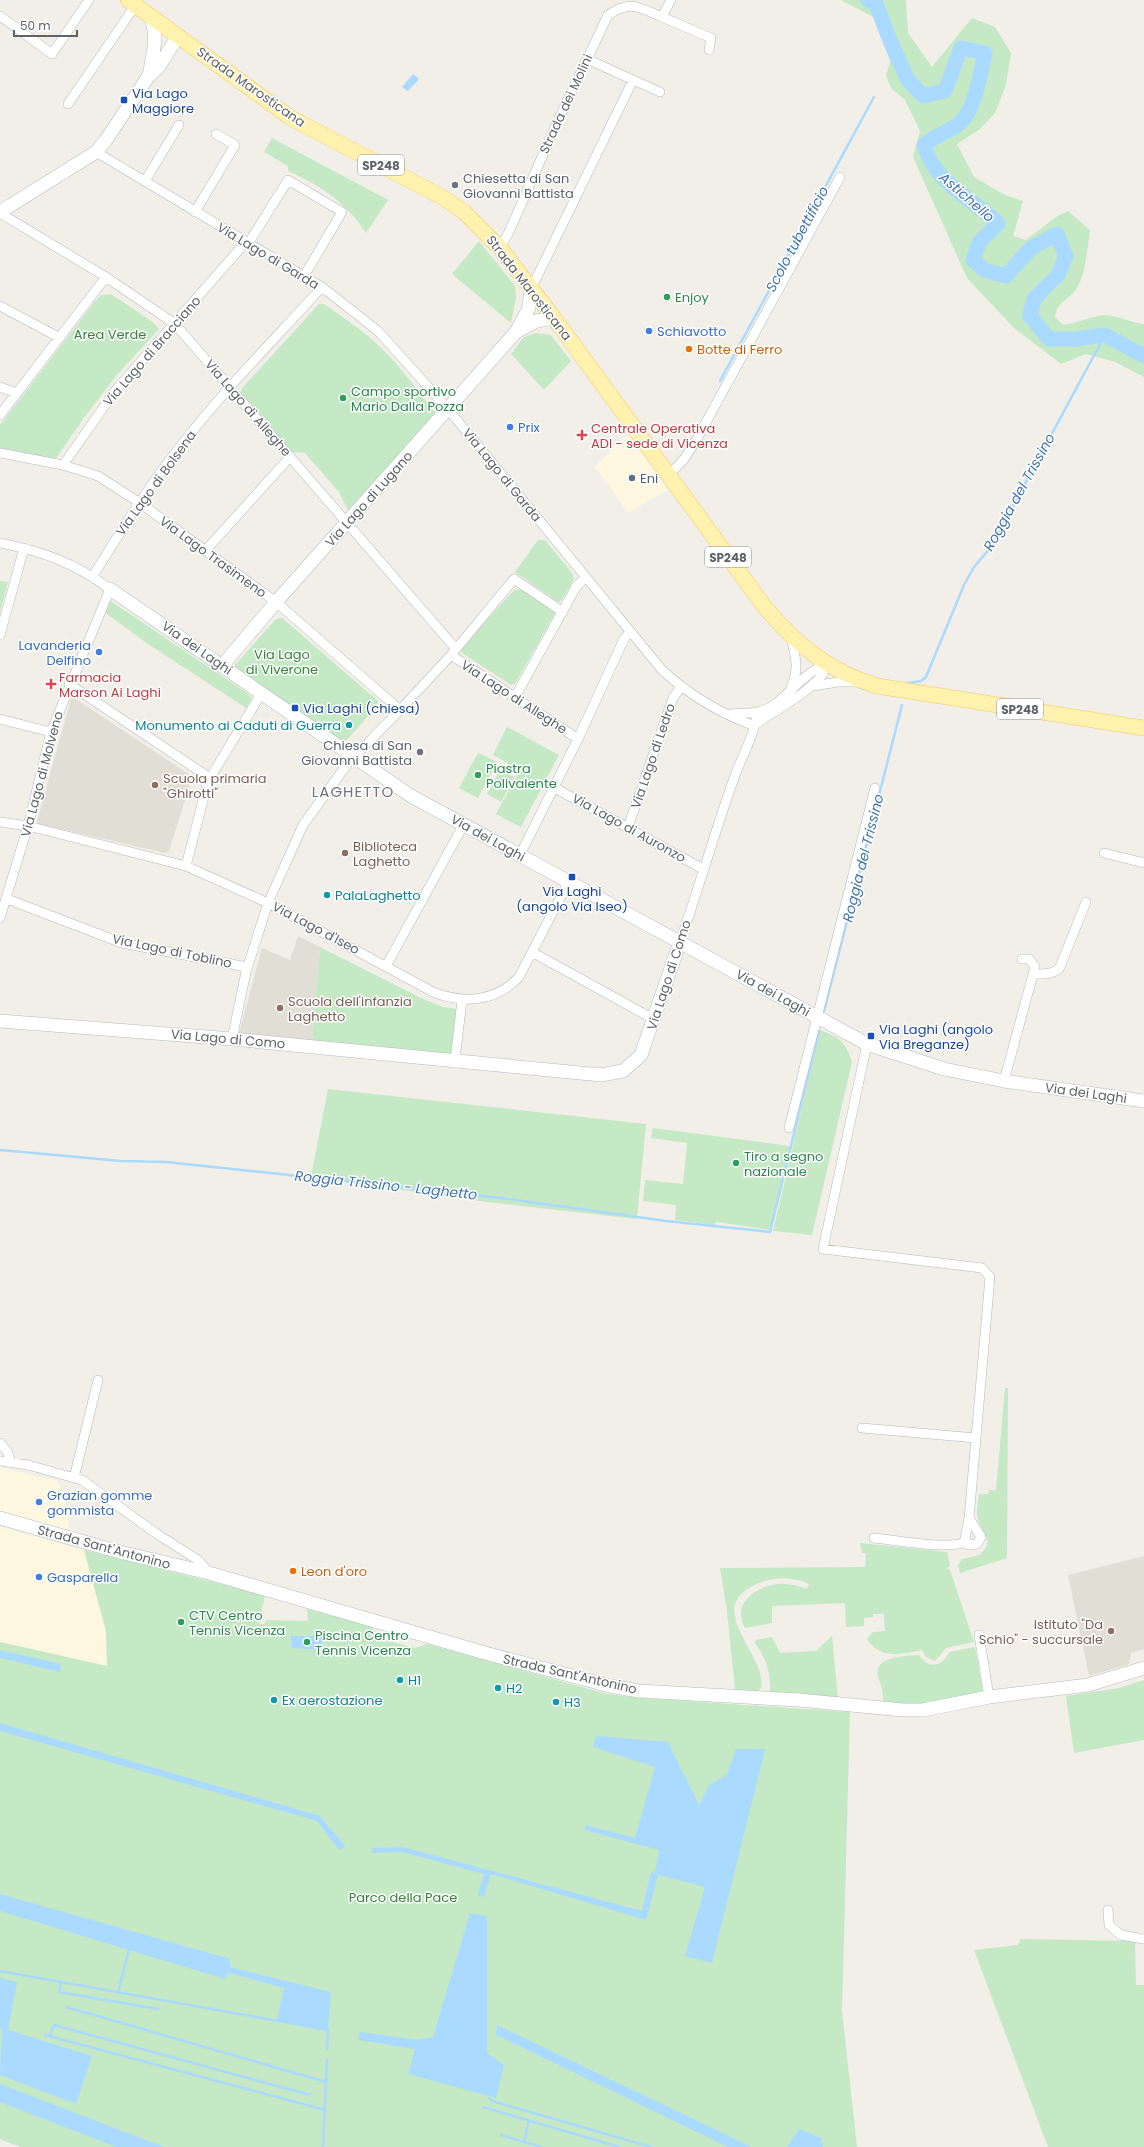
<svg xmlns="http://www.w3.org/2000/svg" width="1144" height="2147" viewBox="0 0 1144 2147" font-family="Poppins,sans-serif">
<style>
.commercial{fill:#fef7e0}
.education{fill:#e1ded6}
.green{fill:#c5e8c5}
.water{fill:#aadaff}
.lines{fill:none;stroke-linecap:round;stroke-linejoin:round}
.stream{stroke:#aadaff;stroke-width:2.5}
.river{stroke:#aadaff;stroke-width:15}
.street-casing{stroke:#b5b8bc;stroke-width:10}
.secondary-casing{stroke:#b6babf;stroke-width:14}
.primary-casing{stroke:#f2c960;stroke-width:16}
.street{stroke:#fff;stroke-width:9}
.secondary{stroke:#fff;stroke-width:13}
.primary{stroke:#fff2af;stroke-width:15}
.transit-dot{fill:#1a4fb4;stroke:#fff;stroke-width:1.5}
.worship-dot{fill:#6b7280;stroke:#fff;stroke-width:1.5}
.leisure-dot{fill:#2e9e5b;stroke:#fff;stroke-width:1.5}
.shop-dot{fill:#3f7fe0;stroke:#fff;stroke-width:1.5}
.food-dot{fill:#e8710a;stroke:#fff;stroke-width:1.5}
.health-dot{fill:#e0444e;stroke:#fff;stroke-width:1.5}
.service-dot{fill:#5c6f8a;stroke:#fff;stroke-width:1.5}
.culture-dot{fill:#0f9aa8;stroke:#fff;stroke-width:1.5}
.education-dot{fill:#8d6e63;stroke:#fff;stroke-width:1.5}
.labels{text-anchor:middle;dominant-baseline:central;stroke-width:3;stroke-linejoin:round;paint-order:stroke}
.shield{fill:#fff;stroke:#8f9295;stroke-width:1}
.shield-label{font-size:12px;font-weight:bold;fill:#5f6368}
.street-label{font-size:13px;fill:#5f6368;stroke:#fff}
.transit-label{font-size:13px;fill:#164399;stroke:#fff;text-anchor:start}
.worship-label{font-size:13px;fill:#5b616d;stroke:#fff;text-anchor:start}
.leisure-label{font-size:13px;fill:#27864d;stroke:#fff;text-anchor:start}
.shop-label{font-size:13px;fill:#366cbe;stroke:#fff;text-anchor:start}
.park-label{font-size:13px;fill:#348238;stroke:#fff}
.food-label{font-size:13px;fill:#c56008;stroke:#fff;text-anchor:start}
.health-label{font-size:13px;fill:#be3a42;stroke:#fff;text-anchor:start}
.service-label{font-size:13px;fill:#4e5e75;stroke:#fff;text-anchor:start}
.culture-label{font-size:13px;fill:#0d838f;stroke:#fff;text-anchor:start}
.education-label{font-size:13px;fill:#785e54;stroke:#fff;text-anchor:start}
.water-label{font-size:14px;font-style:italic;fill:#4174aa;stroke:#fff}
.quarter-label{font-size:15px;letter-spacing:1px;fill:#70757a;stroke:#fff}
</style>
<rect width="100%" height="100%" fill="#f1efe8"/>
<path class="commercial" d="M628,433L668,490L628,513L595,467Z
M0,1467L58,1481L68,1511L69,1535L0,1514Z
M0,1527L84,1550L106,1631L107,1666L0,1642Z"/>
<path class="education" d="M74,698L190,775L191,781L169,851L165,853L39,824L37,821L71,699Z
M298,936L320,947L312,1043L238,1037L262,948L290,960Z
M1144,1556V1649L1131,1653L1129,1664L1089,1676L1068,1575Z"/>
<path class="green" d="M841,0H906L908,33L932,67L972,18L995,27L1011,53L1006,85L995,113L980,129L957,144L974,177L1005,195L1023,201L1013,236L1026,240L1056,217L1068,211L1090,230C1088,246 1085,275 1077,288C1069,301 1058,299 1055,317L1063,325C1077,323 1090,317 1103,315C1113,314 1132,323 1144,324V377L1115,362L1086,354L1061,364L1014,328L967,278L913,157L920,131L905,100L891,88L886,76L890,62L877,19Z
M272,138L388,200L366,233C347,203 320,185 288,171V166L264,152Z
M479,241L515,286L516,298L511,323L452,274Z
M111,294L154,323L159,329L116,376L86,415L54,461L35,458L0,448V425L96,300L101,295Z
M319,304H324C344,318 364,331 381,348C402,368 419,392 437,415L350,514L339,492L305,453L291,452L241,393L242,388Z
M536,333L551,335L571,361L544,390L511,354L524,337Z
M538,540H545L572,573L574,579L562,600L558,602L515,572Z
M0,581L8,582L0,612Z
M522,589L555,613L515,684L511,685L462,653L461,648L514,590Z
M109,600L247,693L252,698L246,708L148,644L103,611Z
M282,618L378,701L377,706L346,741L343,742L235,669V665L276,619Z
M507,727L559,755L521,827L496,814L520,770L493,755Z
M478,753L497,762L478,798L459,788Z
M500,770L514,777L501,802L487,794Z
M320,947L423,999L443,1007L458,1009L451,1054L312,1043Z
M820,1030C840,1038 845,1041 852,1062L812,1235L773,1231Z
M328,1089L646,1124L637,1219L487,1202L311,1177Z
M653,1128L790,1146L770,1230L716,1222L715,1225L675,1220L676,1205L643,1201L645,1180L683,1184L687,1143L651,1138Z
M1005,1388H1008L1007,1558L960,1573L958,1565L962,1559L979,1555C997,1540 981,1534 978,1519C976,1511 978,1502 979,1494H988L989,1490H996Z
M860,1543L947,1552L950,1566L947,1568L950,1570L974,1642L946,1648L935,1661L926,1657L922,1650C901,1654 880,1660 867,1639L873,1632L885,1631L884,1614H873V1617L864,1618V1626L846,1627L845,1603L772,1606V1623L745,1628C731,1604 755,1587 777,1584C787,1583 798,1586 807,1589L809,1584C794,1577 775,1576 759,1583C699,1607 768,1654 761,1688L758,1691L735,1690L727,1611L720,1568L865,1567L866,1553H862Z
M84,1550L265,1595L259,1624H264L267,1620L308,1621L307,1609L370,1626L382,1639L415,1648L427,1644L607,1694L641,1698L850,1712L842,2011L857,2147H20L0,2139V1642L107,1666L106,1631Z
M832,1636L838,1699L770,1692C771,1673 766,1658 755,1643L756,1640L772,1637L780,1653L816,1651Z
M975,1647L983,1692L924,1704H883C884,1693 881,1686 878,1676C873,1656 906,1656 919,1655C929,1670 942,1667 949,1652Z
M1144,1680V1740L1074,1753L1066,1696L1119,1688Z
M1020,1939L1135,1941L1136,1985H1144V2147H1048L974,1950L1018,1945Z"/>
<path class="water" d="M413,74L419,79L408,91L402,87Z
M291,1636H323L322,1650L291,1648Z
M0,1650L61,1664L60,1672L0,1658Z
M0,1723L320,1816L345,1846L339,1850L317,1821L0,1731Z
M596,1736L668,1742L699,1805L709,1785L727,1775L736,1749H765L712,1963L685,1956L705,1887L658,1875L646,1920L491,1874L484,1897L478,1895L484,1874L402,1852L372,1853V1848L403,1847L642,1911L651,1872L655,1873L659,1850L584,1830L586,1825L635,1838L655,1767L593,1747Z
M0,1894L230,1959V1967L331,1992L328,2030L277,2021L284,1988L228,1973L225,1979L0,1911Z
M470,1913L487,1916V2053L504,2065L496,2098L408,2074L415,2049L358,2040L360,2032L418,2040L433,2037Z
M0,1978L17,1982L8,2030L92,2056L76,2104L0,2075L2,2029L0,2028Z
M497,2025L731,2137L751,2147H728L496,2035Z
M0,2084L164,2147H116L0,2102Z
M799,2129L821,2138L823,2147H787Z"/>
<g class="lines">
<path class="stream" d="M720,381L874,97
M908,683L921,681L926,677L964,585L974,567L991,547L1105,335
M824,1011L902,705
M0,1150L121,1161L166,1162L327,1179L501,1198L666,1221L770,1232L819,1031
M0,1971L328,2030L327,2049
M61,1982L59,1992L158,2009
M118,1993L129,1950
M66,2007L326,2082
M45,2035L325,2110
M50,2036L54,2025L310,2095
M489,2098L492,2101L651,2147
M483,2107L619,2147
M501,2135L541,2147
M524,2142L529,2121
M323,2147L327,2059"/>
<path class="river" d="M868,0L876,4L891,43L908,80L923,96L945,91L961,48L985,53C980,74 975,114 956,126C944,134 936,135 924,145C933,181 973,200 998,223L979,243L973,260L984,270L1006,276L1031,248L1057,234L1066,256L1058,275L1034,299L1030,316L1049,339H1075L1105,335L1144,356"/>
<g class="street-casing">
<path id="street" d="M0,16L52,54L89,0
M662,17L711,38L709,50
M633,80L660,92
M68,104L137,3
M96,152L322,287L378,331L448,409L662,670C688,694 718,712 752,725L757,723C774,711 824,685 827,664C800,673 785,704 761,711C751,714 739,713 729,714
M145,181L179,125
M195,212L235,145L216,134
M0,213L106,277L175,324L456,649
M248,244L288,180L342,212L304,276
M500,248L509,232L556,125L608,15C631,0 638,7 662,17L671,0
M531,289L633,80L587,59
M0,306L60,338
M0,387L16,393
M0,415L106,277
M0,453L63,465L98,476L140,503L276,602L400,710
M63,465L115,391L245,243
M668,476L685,458L698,437L840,177
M0,543C44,552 73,562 110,589L51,732L28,826L0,918
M205,551L290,457
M93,576C120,533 147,488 179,448C223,391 274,340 322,287
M0,635L24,548
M791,637C795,656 800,668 791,687
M451,655L578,739
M69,684L210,778L261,694
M813,686L838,682H858
M515,697L576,587L586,577
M0,719L51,732
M553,787L703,869
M0,822L28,826L186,866L268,903L433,992C463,1004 496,1002 519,977L569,881
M628,827L673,698L681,687
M1104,853L1144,863
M520,855L578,739L624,639L630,632
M186,866L207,785
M7,899L122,943L247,967
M680,942C700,885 716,827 737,770C741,761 757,726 756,719
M532,952L655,1020
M386,966L464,824
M1033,974C1043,974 1054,975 1060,967L1086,902
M232,1039L246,972L268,903L303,825L348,763L400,710L451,655L514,579L563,612
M867,1044L823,1249L982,1268L990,1277L969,1518L965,1538L968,1545L977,1544L981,1537L969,1518
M455,1060L462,1000
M1004,1081L1035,967L1029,959H1022
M789,1128L875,788
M862,1428L976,1438
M0,1443L7,1451L11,1462
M0,1461L28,1465L82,1480L157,1534L198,1560L209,1573
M74,1478L98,1380
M874,1538C894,1540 949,1550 965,1542
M979,1635L989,1697
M1108,1910L1109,1925L1121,1935L1144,1939"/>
</g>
<g class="secondary-casing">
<path id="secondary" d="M149,76C153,54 158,38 151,17
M0,212L96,152L106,140L148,77L158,68L178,36
M516,332L536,321L554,318
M110,589L411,796L867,1044L944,1069L1004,1081L1144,1101
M222,666L276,602L516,332L529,308L531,289
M0,1021L232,1039L601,1075L623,1071L641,1055L680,942
M0,1518L116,1551L209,1573L485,1653L610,1686L639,1691L799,1700L903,1710H923L989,1697L1088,1685L1144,1668"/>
</g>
<g class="primary-casing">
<path id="primary" d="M128,0L291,118L442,197L464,212L500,248L554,318L764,606C795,644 830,672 877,686L1144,728"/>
</g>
<use href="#street" class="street"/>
<use href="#secondary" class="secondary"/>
<use href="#primary" class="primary"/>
</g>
<g class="transit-dot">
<rect x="120" y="96" width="8" height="8" rx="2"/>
<rect x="291" y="704" width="8" height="8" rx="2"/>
<rect x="568" y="873" width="8" height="8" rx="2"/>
<rect x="867" y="1032" width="8" height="8" rx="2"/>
</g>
<g class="worship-dot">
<circle cx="455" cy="185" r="4"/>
<circle cx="420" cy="752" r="4"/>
</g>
<g class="leisure-dot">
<circle cx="667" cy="297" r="4"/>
<circle cx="343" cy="398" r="4"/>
<circle cx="478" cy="775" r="4"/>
<circle cx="736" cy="1163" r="4"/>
<circle cx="181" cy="1622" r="4"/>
<circle cx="307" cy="1642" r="4"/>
</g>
<g class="shop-dot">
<circle cx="649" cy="331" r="4"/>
<circle cx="510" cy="427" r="4"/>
<circle cx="99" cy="652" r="4"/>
<circle cx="39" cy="1502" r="4"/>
<circle cx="39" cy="1577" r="4"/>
</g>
<g class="food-dot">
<circle cx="689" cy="349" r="4"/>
<circle cx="293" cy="1571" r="4"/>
</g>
<g class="health-dot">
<path d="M580 429h4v4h4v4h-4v4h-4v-4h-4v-4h4z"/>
<path d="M49 678h4v4h4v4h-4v4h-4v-4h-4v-4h4z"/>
</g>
<circle class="service-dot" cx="632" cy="478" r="4"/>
<g class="culture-dot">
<circle cx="349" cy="725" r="4"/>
<circle cx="327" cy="895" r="4"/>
<circle cx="400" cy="1680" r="4"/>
<circle cx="498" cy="1688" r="4"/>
<circle cx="274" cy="1700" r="4"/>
<circle cx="556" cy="1702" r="4"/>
</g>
<g class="education-dot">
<circle cx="155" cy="785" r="4"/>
<circle cx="345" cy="853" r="4"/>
<circle cx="280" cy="1008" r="4"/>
<circle cx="1111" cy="1631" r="4"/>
</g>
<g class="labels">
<g class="shield">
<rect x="358" y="155" width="46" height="20" rx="3"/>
<rect x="705" y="547" width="46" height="20" rx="3"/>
<rect x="997" y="699" width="46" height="20" rx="3"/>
</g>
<g class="shield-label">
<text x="381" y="165">SP248</text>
<text x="728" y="557">SP248</text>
<text x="1020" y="709">SP248</text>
</g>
<g class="street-label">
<text transform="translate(251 87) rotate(35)">Strada Marosticana</text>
<text transform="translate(566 104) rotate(-65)">Strada dei Molini</text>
<text transform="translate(268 256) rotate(31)">Via Lago di Garda</text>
<text transform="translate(529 288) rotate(52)">Strada Marosticana</text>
<text transform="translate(152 351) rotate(-49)">Via Lago di Bracciano</text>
<text transform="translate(248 408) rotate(49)">Via Lago di Alleghe</text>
<text transform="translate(502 475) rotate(51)">Via Lago di Garda</text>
<text transform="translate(156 483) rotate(-54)">Via Lago di Bolsena</text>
<text transform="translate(369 499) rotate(-48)">Via Lago di Lugano</text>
<text transform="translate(213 557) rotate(36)">Via Lago Trasimeno</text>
<text transform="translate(197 648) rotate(35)">Via dei Laghi</text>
<text transform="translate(514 697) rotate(33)">Via Lago di Alleghe</text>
<text transform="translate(653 756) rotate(-71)">Via Lago di Ledro</text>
<text transform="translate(42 774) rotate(-75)">Via Lago di Molveno</text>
<text transform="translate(629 828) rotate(29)">Via Lago di Auronzo</text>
<text transform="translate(488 838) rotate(29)">Via dei Laghi</text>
<text transform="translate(316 928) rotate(28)">Via Lago d'Iseo</text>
<text transform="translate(172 951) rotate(12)">Via Lago di Toblino</text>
<text transform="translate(669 975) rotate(-72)">Via Lago di Como</text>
<text transform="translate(773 993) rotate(29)">Via dei Laghi</text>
<text transform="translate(228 1039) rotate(5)">Via Lago di Como</text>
<text transform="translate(1086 1093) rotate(8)">Via dei Laghi</text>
<text transform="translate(104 1547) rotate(15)">Strada Sant'Antonino</text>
<text transform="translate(570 1674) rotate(13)">Strada Sant'Antonino</text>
</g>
<g class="transit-label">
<text x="132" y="93">Via Lago<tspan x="132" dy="15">Maggiore</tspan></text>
<text x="303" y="708">Via Laghi (chiesa)</text>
<text x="572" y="891" text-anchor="middle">Via Laghi<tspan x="572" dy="15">(angolo Via Iseo)</tspan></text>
<text x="879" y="1029">Via Laghi (angolo<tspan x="879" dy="15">Via Breganze)</tspan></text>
</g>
<g class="worship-label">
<text x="463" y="178">Chiesetta di San<tspan x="463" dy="15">Giovanni Battista</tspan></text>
<text x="412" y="745" text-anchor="end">Chiesa di San<tspan x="412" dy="15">Giovanni Battista</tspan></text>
</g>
<g class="leisure-label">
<text x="675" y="297">Enjoy</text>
<text x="351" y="391">Campo sportivo<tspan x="351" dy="15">Mario Dalla Pozza</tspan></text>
<text x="486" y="768">Piastra<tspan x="486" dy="15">Polivalente</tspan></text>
<text x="744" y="1156">Tiro a segno<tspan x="744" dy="15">nazionale</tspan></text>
<text x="189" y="1615">CTV Centro<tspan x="189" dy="15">Tennis Vicenza</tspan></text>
<text x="315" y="1635">Piscina Centro<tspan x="315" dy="15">Tennis Vicenza</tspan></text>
</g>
<g class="shop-label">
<text x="657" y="331">Schiavotto</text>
<text x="518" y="427">Prix</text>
<text x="91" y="645" text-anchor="end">Lavanderia<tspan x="91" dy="15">Delfino</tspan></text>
<text x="47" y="1495">Grazian gomme<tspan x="47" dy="15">gommista</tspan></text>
<text x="47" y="1577">Gasparella</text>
</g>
<g class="park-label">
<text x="110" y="334">Area Verde</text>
<text x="282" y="654">Via Lago<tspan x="282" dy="15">di Viverone</tspan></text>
<text x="403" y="1897">Parco della Pace</text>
</g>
<g class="food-label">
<text x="697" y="349">Botte di Ferro</text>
<text x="301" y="1571">Leon d'oro</text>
</g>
<g class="health-label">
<text x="591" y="428">Centrale Operativa<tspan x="591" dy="15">ADI - sede di Vicenza</tspan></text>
<text x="59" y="677">Farmacia<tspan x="59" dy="15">Marson Ai Laghi</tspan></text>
</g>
<g class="service-label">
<text x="640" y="478">Eni</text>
</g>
<g class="culture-label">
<text x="341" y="725" text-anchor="end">Monumento ai Caduti di Guerra</text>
<text x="335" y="895">PalaLaghetto</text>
<text x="408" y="1680">H1</text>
<text x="506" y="1688">H2</text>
<text x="282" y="1700">Ex aerostazione</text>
<text x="564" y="1702">H3</text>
</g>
<g class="education-label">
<text x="163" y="778">Scuola primaria<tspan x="163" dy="15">"Ghirotti"</tspan></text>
<text x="353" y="846">Biblioteca<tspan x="353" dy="15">Laghetto</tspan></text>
<text x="288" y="1001">Scuola dell'infanzia<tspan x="288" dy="15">Laghetto</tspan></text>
<text x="1103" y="1624" text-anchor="end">Istituto "Da<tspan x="1103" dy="15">Schio" - succursale</tspan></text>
</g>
<g class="water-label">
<text transform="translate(967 197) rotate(41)">Astichello</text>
<text transform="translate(797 239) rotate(-62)">Scolo tubettificio</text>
<text transform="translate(1019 492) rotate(-61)">Roggia del Trissino</text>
<text transform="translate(863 858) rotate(-76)">Roggia del Trissino</text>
<text transform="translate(386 1185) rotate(6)">Roggia Trissino - Laghetto</text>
</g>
<g class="quarter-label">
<text x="353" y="791">LAGHETTO</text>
</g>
</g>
<path d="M14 30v6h63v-6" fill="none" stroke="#5f6368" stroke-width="2"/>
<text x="20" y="30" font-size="12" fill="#5f6368" stroke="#ffffff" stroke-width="3" paint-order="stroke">50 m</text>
</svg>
